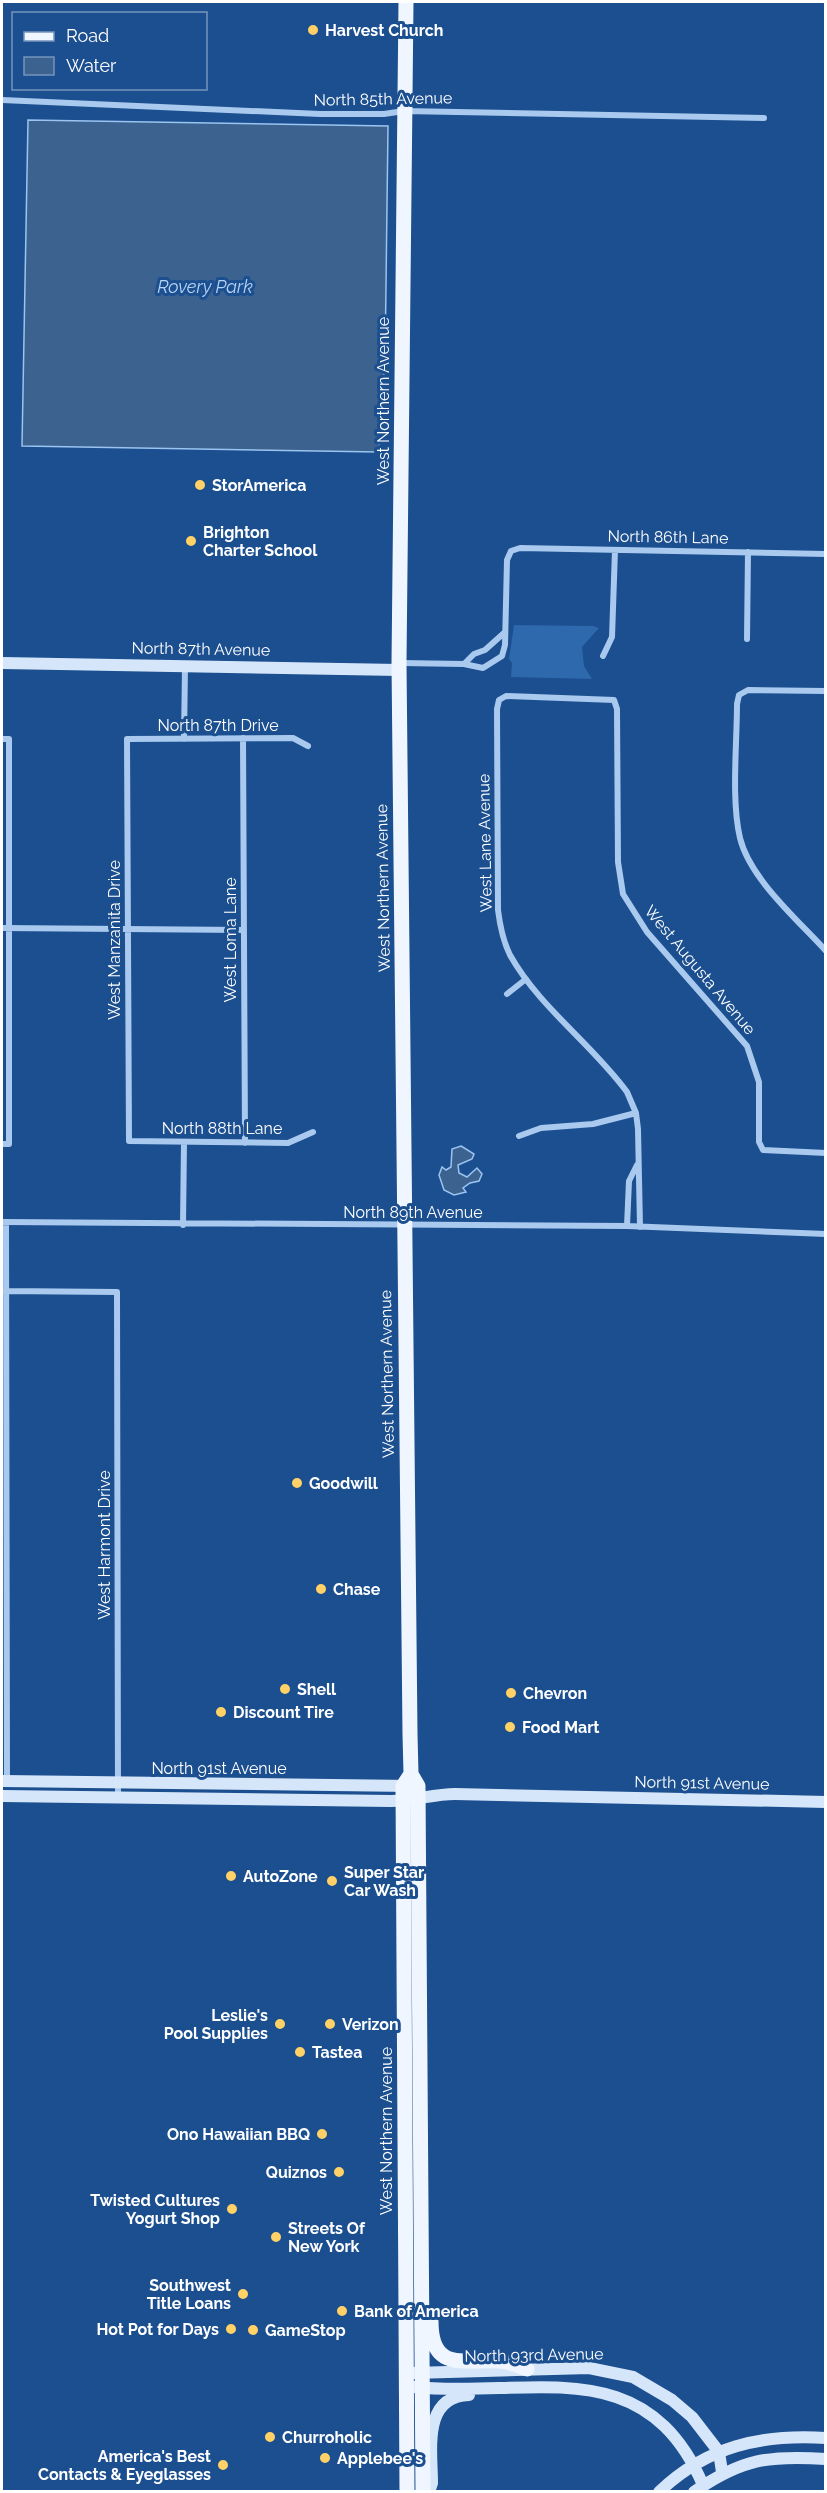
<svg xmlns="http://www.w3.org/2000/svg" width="827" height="2493" viewBox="0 0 827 2493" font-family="Raleway,sans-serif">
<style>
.green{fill:#2e69ad}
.water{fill:#3c6290;stroke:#9cc4f0;stroke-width:1.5}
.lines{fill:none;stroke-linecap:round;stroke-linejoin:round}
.street{stroke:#a9c9ee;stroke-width:6}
.secondary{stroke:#d6e6fa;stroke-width:12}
.primary{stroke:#f0f6ff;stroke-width:15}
.poi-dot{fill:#ffd166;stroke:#1b4f8f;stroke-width:2}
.labels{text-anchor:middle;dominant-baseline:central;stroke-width:6;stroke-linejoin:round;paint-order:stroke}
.poi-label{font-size:16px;font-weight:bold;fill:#fff;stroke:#1b4f8f;text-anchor:start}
.street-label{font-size:16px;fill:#fff;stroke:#1b4f8f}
.water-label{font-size:18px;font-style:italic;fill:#b5d3f5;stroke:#1b4f8f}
</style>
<rect width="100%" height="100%" fill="#1b4f8f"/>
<path class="green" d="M514,625L593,626L599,628L582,647L584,666L592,679L511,677L512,663L509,659Z"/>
<path class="water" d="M28,120L388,126L385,365L380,409L379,452L22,446Z
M461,1146L474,1154L472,1159L458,1165L459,1173L467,1177L477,1168L482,1174L479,1181L470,1183L463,1188L466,1192L454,1195L444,1190L439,1175L442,1167L446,1170L451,1167L452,1149Z"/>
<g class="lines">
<path class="street" d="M2,100L320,114H384L404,111L764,118
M747,639L748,552
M603,656L612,637L615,550
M401,663L464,664L483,668L502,656L505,645L507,560L511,551L520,548L826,554
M464,664L474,654L485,650L504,633
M826,691L748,690L739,695L737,704C737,744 731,800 740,838C750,879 798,920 826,951
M243,738L245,1143
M2,739H9V1144H2
M184,739L185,666
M308,746L293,738L127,739L129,1141L288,1143L313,1132
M2,928L244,930
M507,994L526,979
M519,1136L541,1128L593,1124L636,1113
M2,1222L627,1226L826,1234
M6,1222L7,1781
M183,1225L184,1142
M627,1226L629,1181L637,1165
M640,1227L638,1129L636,1113L627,1092C592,1044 539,1007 510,955C503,941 500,926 498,910L497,709L499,700L506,696L614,700L617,709L618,862L623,894L647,932L747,1046L759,1082V1142L763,1150L826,1153
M5,1291L117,1292L118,1797"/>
<path class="secondary" d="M2,663L399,670
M2,1781L411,1786
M2,1796L391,1801C414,1801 433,1794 455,1794L826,1802
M413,2373L589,2368L633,2377L672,2400L692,2417L719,2452L722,2472
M413,2387C529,2399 644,2348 703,2485
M429,2492L432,2483C432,2451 422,2396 469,2395
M659,2492C707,2446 761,2434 826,2438
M694,2492C741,2459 769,2455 826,2459"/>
<path class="primary" d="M406,2L399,663L410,1734L411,1774L418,1786L423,2492
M431,2321C431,2372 463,2359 499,2361C509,2361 518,2366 527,2369
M407,2492L403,1786L411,1774"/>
</g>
<g class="poi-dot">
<circle cx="313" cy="30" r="6"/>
<circle cx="200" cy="485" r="6"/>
<circle cx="191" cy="541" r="6"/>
<circle cx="297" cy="1483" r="6"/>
<circle cx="321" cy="1589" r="6"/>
<circle cx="285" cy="1689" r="6"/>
<circle cx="511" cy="1693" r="6"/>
<circle cx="221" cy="1712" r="6"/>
<circle cx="510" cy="1727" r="6"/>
<circle cx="231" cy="1876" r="6"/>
<circle cx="332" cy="1881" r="6"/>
<circle cx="280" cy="2024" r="6"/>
<circle cx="330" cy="2024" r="6"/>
<circle cx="300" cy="2052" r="6"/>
<circle cx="322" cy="2134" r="6"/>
<circle cx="339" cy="2172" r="6"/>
<circle cx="232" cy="2209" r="6"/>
<circle cx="276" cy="2237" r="6"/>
<circle cx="243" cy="2294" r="6"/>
<circle cx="342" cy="2311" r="6"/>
<circle cx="231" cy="2329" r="6"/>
<circle cx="253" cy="2330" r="6"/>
<circle cx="270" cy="2437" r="6"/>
<circle cx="325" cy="2458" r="6"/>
<circle cx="223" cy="2465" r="6"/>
</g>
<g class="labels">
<g class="poi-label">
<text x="325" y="30">Harvest Church</text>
<text x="212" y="485">StorAmerica</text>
<text x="203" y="532">Brighton<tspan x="203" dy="18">Charter School</tspan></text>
<text x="309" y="1483">Goodwill</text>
<text x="333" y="1589">Chase</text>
<text x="297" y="1689">Shell</text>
<text x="523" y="1693">Chevron</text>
<text x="233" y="1712">Discount Tire</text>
<text x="522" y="1727">Food Mart</text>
<text x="344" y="1872">Super Star<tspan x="344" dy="18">Car Wash</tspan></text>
<text x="243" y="1876">AutoZone</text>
<text x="268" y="2015" text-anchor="end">Leslie's<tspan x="268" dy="18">Pool Supplies</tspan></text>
<text x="342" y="2024">Verizon</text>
<text x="312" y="2052">Tastea</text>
<text x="310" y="2134" text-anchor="end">Ono Hawaiian BBQ</text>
<text x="327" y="2172" text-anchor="end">Quiznos</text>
<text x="220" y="2200" text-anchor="end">Twisted Cultures<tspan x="220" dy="18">Yogurt Shop</tspan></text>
<text x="288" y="2228">Streets Of<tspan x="288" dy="18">New York</tspan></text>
<text x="231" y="2285" text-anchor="end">Southwest<tspan x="231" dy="18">Title Loans</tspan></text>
<text x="354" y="2311">Bank of America</text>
<text x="219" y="2329" text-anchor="end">Hot Pot for Days</text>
<text x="265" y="2330">GameStop</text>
<text x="282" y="2437">Churroholic</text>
<text x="211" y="2456" text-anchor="end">America's Best<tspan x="211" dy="18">Contacts &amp; Eyeglasses</tspan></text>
<text x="337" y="2458">Applebee's</text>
</g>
<g class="street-label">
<text transform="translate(383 99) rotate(-1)">North 85th Avenue</text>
<text transform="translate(383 401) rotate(-90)">West Northern Avenue</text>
<text transform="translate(668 537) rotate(1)">North 86th Lane</text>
<text transform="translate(201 649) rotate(1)">North 87th Avenue</text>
<text x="218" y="725">North 87th Drive</text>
<text transform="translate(485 843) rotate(-91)">West Lane Avenue</text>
<text transform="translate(383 888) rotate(-91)">West Northern Avenue</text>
<text transform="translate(114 940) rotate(-90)">West Manzanita Drive</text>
<text transform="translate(230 940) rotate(-90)">West Loma Lane</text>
<text transform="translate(700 970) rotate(50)">West Augusta Avenue</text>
<text x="222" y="1128">North 88th Lane</text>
<text x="413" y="1212">North 89th Avenue</text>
<text transform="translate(387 1374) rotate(-91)">West Northern Avenue</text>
<text transform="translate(104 1545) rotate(-90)">West Harmont Drive</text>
<text x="219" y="1768">North 91st Avenue</text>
<text transform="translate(702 1783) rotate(1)">North 91st Avenue</text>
<text transform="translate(386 2131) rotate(-90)">West Northern Avenue</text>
<text transform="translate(534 2355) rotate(-1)">North 93rd Avenue</text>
</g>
<g class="water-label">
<text x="205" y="286">Rovery Park</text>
</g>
</g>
<rect width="827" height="2493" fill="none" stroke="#ffffff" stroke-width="6"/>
<rect x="12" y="12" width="195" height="78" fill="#1b4f8f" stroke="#7695bc" stroke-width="1.5"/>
<rect x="24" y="32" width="30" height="9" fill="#f0f6ff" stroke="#7695bc" stroke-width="1.5"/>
<text x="66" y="42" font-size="18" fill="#ffffff">Road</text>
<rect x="24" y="57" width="30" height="18" fill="#3c6290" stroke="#7695bc" stroke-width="1.5"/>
<text x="66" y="72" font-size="18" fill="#ffffff">Water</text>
</svg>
